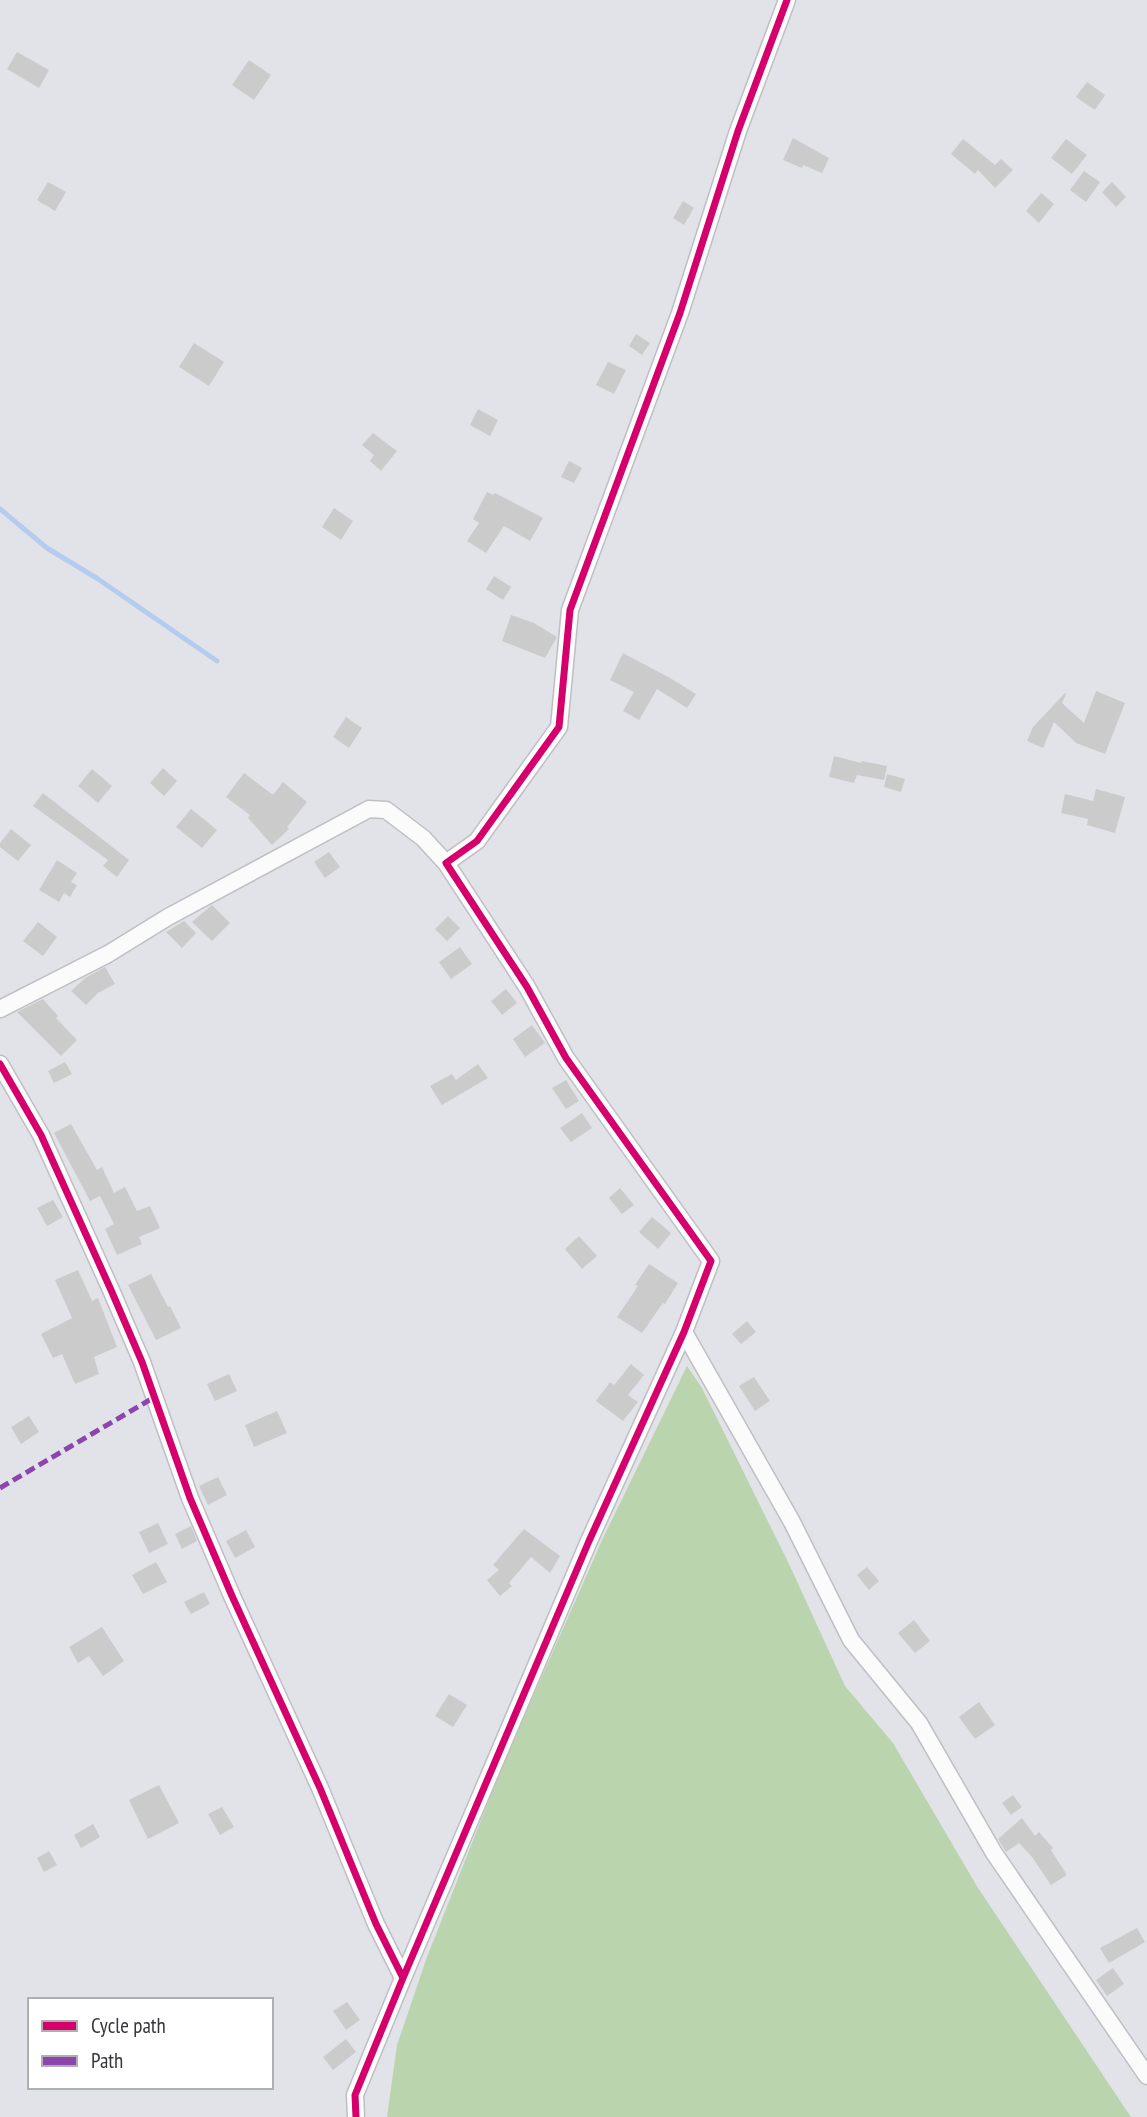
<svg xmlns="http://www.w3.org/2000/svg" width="1147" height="2117" viewBox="0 0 1147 2117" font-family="'PT Sans Narrow',sans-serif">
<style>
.green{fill:#bad4ae}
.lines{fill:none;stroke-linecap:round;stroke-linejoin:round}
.stream{stroke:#b4cdef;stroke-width:5}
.building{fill:#cccbcc}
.minor-casing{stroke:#bebfc3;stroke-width:19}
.minor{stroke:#fbfbfc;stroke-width:16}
.quiet{stroke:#8e44ad;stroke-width:5;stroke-dasharray:10 5;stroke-linecap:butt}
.cycleway-casing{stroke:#fff;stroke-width:11}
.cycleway{stroke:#d6006c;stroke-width:7}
</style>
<rect width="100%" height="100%" fill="#e2e3e8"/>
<path class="green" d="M687,1366L702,1388L789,1564L845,1686L893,1743L978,1888L1131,2117H387L397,2045L427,1957L502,1767L603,1538Z"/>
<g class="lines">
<path class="stream" d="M0,509L47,548L98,579L217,661"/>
</g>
<path class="building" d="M17,52L49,70L39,88L7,69Z
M249,60L271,75L254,100L232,85Z
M1087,82L1105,95L1095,110L1076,97Z
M793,138L829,158L822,173L803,165L802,168L783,160Z
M963,139L995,165L1001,159L1013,170L995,188L978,170L975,174L951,154Z
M1066,139L1087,155L1072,174L1051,158Z
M1084,171L1100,182L1086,202L1070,190Z
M48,182L66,192L55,211L37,200Z
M1112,182L1126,197L1116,207L1102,192Z
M1041,193L1054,204L1039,223L1026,211Z
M683,201L694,208L684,225L673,218Z
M636,334L650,343L642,355L629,346Z
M194,343L224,362L209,386L179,367Z
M608,362L626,370L614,394L596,385Z
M478,409L498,420L490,436L470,425Z
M373,433L397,451L381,471L370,461L374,455L362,445Z
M569,461L582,468L574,483L561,477Z
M487,492L493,495L495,493L543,518L530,541L504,526L486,553L467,541L479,523L473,519Z
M334,508L353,521L341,540L322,527Z
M494,576L511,587L503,600L486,589Z
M511,615L534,623L557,637L545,658L502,641Z
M623,653L670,678L696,694L687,708L657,689L639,720L623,711L634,692L610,680Z
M1096,691L1125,703L1105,754L1076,743L1054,722L1043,748L1027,741L1033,727L1065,693L1066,694L1062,703L1084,723Z
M346,717L362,728L349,748L333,737Z
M834,756L861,763L862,761L887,766L884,780L857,775L854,783L829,777Z
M163,768L177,781L164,796L150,783Z
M92,769L112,786L98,803L78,786Z
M244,773L273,795L283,782L307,802L287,827L289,829L272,845L248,818L250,815L226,797Z
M887,774L905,779L901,792L884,787Z
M1096,789L1125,797L1115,833L1087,825L1088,819L1061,813L1065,794L1093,801Z
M43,793L129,860L117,877L103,866L108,860L33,806Z
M191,809L217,830L202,848L176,827Z
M11,829L31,845L18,861L0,847V843Z
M329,852L340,867L325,878L314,862Z
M57,860L77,873L71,882L77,885L70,897L64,893L59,902L39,890Z
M212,905L230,923L212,941L192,922Z
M448,916L460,928L447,941L435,929Z
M184,921L196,933L182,948L166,932Z
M38,922L57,937L43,956L23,941Z
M460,947L472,964L451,979L439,962Z
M105,967L115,984L98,993L86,1005L71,991L85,978Z
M506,989L517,1003L502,1015L491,1001Z
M43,999L58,1016L56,1018L77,1040L61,1056L17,1012Z
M532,1025L545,1043L525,1057L513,1039Z
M65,1062L72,1074L54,1083L48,1071Z
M478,1064L488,1078L442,1105L430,1086L452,1074L456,1080Z
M566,1080L579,1101L566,1109L552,1088Z
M582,1113L592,1128L571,1142L560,1128Z
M71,1124L97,1170L102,1167L114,1193L125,1187L137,1211L150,1206L160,1228L139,1237L142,1244L117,1255L105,1229L114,1224L100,1196L90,1201L54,1133Z
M620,1188L634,1205L622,1214L609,1198Z
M53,1200L63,1217L47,1226L37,1208Z
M652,1217L671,1233L658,1249L639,1232Z
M579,1236L597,1256L582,1269L565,1249Z
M649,1264L678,1283L665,1304L663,1303L642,1333L617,1317L638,1286L635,1285Z
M78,1270L92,1301L98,1298L117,1347L94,1357L99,1374L75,1384L62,1354L53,1358L41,1334L72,1318L55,1280Z
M151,1274L168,1307L170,1306L181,1328L156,1340L128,1285Z
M747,1321L756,1332L741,1344L732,1334Z
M631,1364L644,1375L628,1395L638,1402L623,1421L596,1401L610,1382L614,1385Z
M229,1374L237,1391L215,1401L207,1384Z
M754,1377L770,1401L755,1411L739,1386Z
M277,1411L287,1433L254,1447L245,1425Z
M29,1416L39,1432L21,1444L11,1427Z
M218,1477L227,1495L208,1505L199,1486Z
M158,1523L168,1544L149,1553L139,1532Z
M191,1526L197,1541L182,1549L175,1534Z
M524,1529L560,1556L550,1573L531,1557L509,1583L512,1586L500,1596L487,1580L499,1570L493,1565Z
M246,1530L255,1547L235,1558L226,1541Z
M156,1562L167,1582L143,1594L132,1575Z
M867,1567L879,1581L869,1590L857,1575Z
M204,1592L210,1604L191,1614L184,1602Z
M914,1620L930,1641L915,1653L898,1633Z
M102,1627L124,1661L103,1676L89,1656L78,1663L69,1647Z
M449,1694L467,1705L453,1727L435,1716Z
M979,1702L995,1725L975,1739L959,1717Z
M159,1785L179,1823L148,1839L129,1800Z
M1013,1795L1022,1807L1011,1815L1002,1803Z
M222,1807L234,1827L220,1835L208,1814Z
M1022,1818L1035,1836L1039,1832L1053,1848L1051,1850L1067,1875L1051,1885L1032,1857L1019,1843L1006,1852L998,1839Z
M93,1824L100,1837L81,1848L74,1835Z
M49,1851L57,1865L44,1872L37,1858Z
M1137,1928L1145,1942L1109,1963L1100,1948Z
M1113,1968L1124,1984L1107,1996L1096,1980Z
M347,2002L360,2020L346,2030L333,2011Z
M346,2039L356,2052L333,2070L323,2057Z"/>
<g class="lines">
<g class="minor-casing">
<path id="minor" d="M0,1009L108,954L168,917L369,809L386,810L423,838L446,863
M0,1064L41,1135L111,1290L142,1362L190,1498L232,1596L320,1788L376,1924L403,1978
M684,1332L792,1522L851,1640L919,1723L994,1853L1147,2076
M356,2117L355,2095L403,1978L589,1541L684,1332L711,1261L566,1058L527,987L446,863L477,841L559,727L570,610L680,313L738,131L787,0"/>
</g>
<use href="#minor" class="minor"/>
<path class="quiet" d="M0,1488L153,1398"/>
<g class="cycleway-casing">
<path id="cycleway" d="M0,1064L41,1135L111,1290L142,1362L190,1498L232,1596L320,1788L376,1924L403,1978
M356,2117L355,2095L403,1978L589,1541L684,1332L711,1261L566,1058L527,987L446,863L477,841L559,727L570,610L680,313L738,131L787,0"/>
</g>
<use href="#cycleway" class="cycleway"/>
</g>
<rect x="28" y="1998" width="245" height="91" fill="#ffffff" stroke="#aeafb0" stroke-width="2"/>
<rect x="42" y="2021" width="35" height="10" fill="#d6006c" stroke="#aeafb0" stroke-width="2"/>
<text x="91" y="2033" font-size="21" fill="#353639">Cycle path</text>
<rect x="42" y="2056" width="35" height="10" fill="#8e44ad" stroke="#aeafb0" stroke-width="2"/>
<text x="91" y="2068" font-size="21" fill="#353639">Path</text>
</svg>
